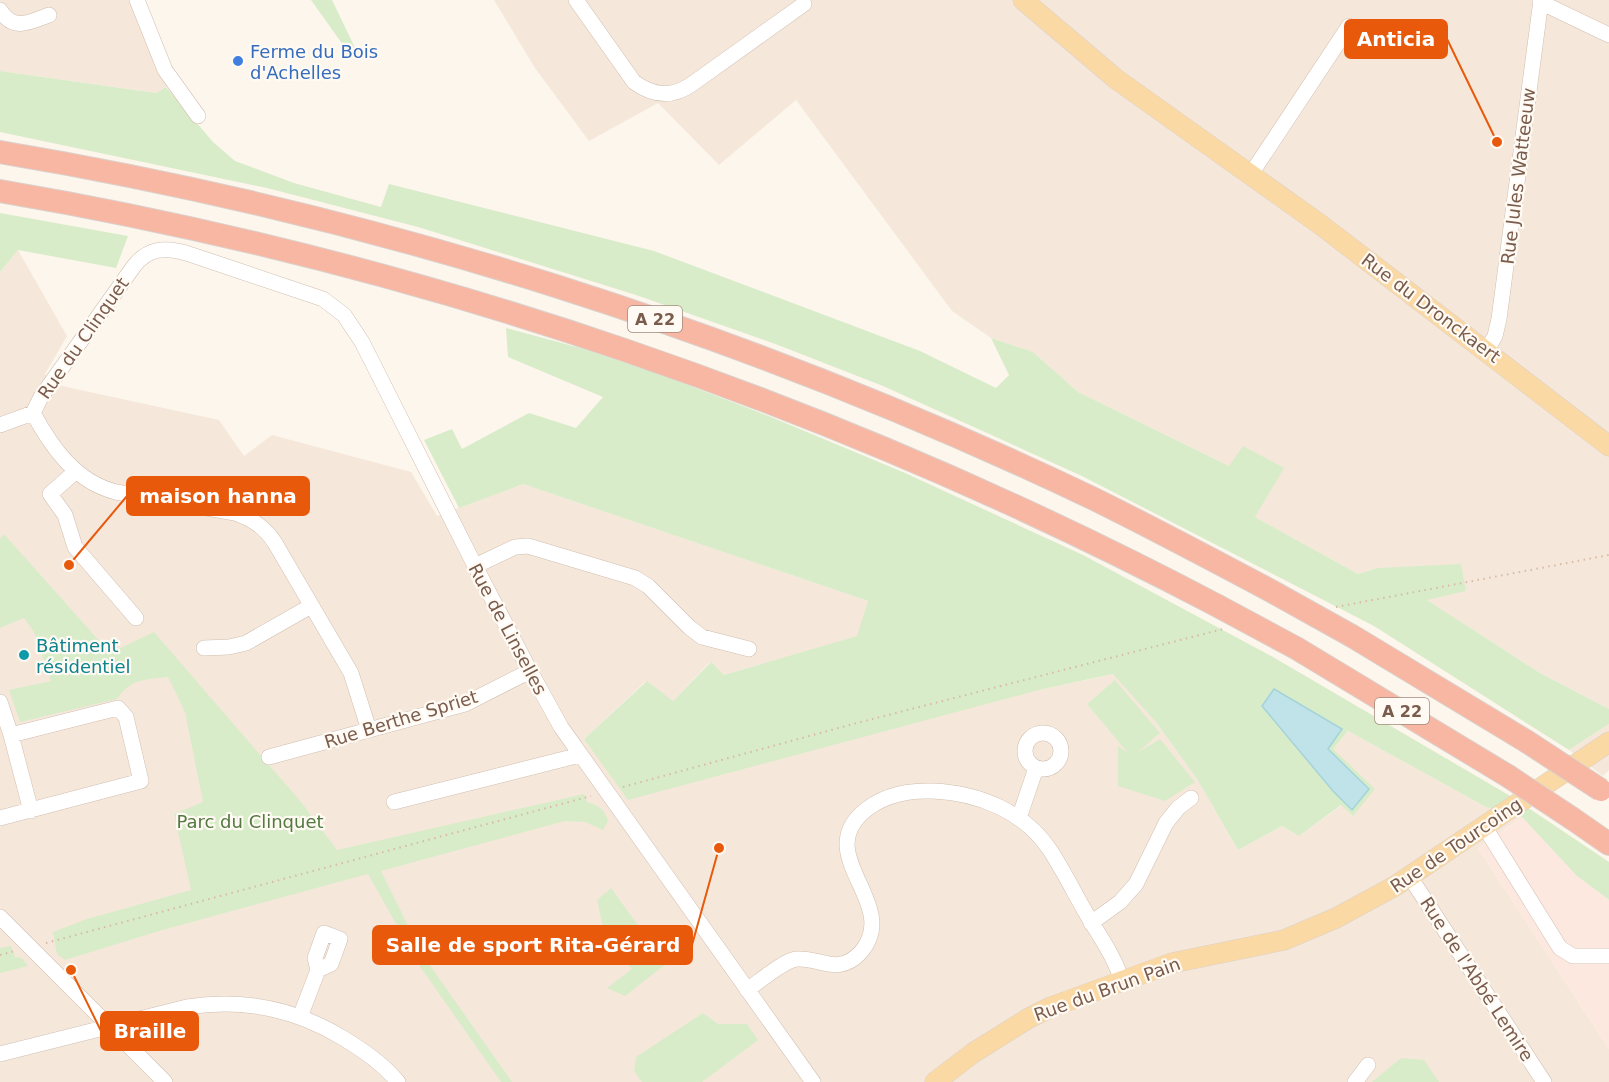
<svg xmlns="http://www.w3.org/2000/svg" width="1609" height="1082" viewBox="0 0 1609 1082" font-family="'DejaVu Sans',sans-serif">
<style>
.residential{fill:#f5e8da}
.commercial{fill:#fde8e0}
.green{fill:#d8ecc9}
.water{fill:#bfe3e8;stroke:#a5d3da;stroke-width:1.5}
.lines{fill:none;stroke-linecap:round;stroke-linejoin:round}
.minor-casing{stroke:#d1beb0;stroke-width:16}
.major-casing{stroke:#dad1cd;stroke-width:21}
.highway-casing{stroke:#dad1cd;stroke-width:24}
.path{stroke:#d9b8a5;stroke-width:2;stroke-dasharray:1.5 4.5;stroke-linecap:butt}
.minor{stroke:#fff;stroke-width:15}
.major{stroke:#fbd9a5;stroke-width:20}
.highway{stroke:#f7b7a3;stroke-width:22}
.highway-bridge-casing{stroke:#dad1cd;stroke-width:24;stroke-linecap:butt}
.highway-bridge{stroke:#f7b7a3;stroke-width:22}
.shop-dot{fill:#3f7fe0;stroke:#fffaf3;stroke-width:2}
.culture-dot{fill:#0f9aa8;stroke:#fffaf3;stroke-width:2}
.labels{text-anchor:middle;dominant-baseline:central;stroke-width:4.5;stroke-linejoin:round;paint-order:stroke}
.shield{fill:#fffaf3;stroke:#a28b7f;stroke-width:1.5}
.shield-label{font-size:16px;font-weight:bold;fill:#7a5c4d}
.shop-label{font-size:18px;fill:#366cbe;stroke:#fffaf3;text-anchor:start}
.street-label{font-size:18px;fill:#7a5c4d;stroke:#fffaf3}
.culture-label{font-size:18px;fill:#0d838f;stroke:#fffaf3;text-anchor:start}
.park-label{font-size:18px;fill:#537a41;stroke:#fffaf3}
.leader{fill:none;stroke:#e8590c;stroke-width:2}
.callout-dot{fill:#e8590c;stroke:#fffaf3;stroke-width:2}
.callout{fill:#e8590c;stroke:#e8590c;stroke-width:2}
.callout-label{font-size:20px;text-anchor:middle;font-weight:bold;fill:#fff}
</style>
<rect width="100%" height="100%" fill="#fdf6ec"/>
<path class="residential" d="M0,0H143L178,80L156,93L0,71Z
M494,0H1609V709L1540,673L1377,568L1358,574L1255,517L1229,466L1078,392L1033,352L991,338L952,311L796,100L719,165L658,103L589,141L535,68Z
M18,250L67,336L45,374L62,386L219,420L244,456L272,435L411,472L437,516L523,484L868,601L858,636L724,675L710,662L673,701L646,681L584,739L1039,690L1114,674L1155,721L1197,779L1238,850L1282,826L1299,836L1342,805L1353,816L1333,749L1348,731L1486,807L1522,817L1478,848L1609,1049V1082H0V272Z
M1609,724V770L1603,776L1569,750Z"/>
<path class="commercial" d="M1522,817L1577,876L1609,900V1049L1478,848Z"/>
<path class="green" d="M311,0H332L356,50L343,45Z
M0,71L156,93L166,87L213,142L235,161L294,183L381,207L389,184L654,251L920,351L996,388L1009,375L991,338L1033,352L1078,392L1229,466L1243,446L1284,468L1255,517L1358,574L1377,568L1461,564L1466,591L1427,600L1540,673L1609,709V724L1569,750L1374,626L1082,476L883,386L778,345L639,296L418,227L267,188L0,132Z
M0,213L128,236L116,268L18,250L0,272Z
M506,328L584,349L662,375L771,417L905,473L1083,555L1273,657L1512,797L1609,862V900L1577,876L1522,817L1486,807L1348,731L1333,749L1375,789L1353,816L1341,805L1299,836L1282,826L1238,850L1197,779L1155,721L1113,674L1039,690L628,800L584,739L647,681L673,701L711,662L724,675L857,636L868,601L523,484L459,508L424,440L452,429L462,449L529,413L576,428L603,397L508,357Z
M4,534L110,653L154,632L301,802L337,850L584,794L587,802C599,806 604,808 608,821L603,830L585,822L565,821L381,871L422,954L512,1082H501L421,968L368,874L159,931L65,960L57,954L53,932L87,919L191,890L174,814L203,802L185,712L168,677C145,680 131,678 117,699L20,722L9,690L51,681L34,632L24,618L0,628V539Z
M1115,680L1160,733L1137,753L1160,739L1195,782L1165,801L1118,786V746L1128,753L1087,704Z
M611,888L666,964L625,996L607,988L632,969L604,932L597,900Z
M11,946L15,957L22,958L28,966L0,973V948Z
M703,1013L718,1024H747L758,1040L702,1082H642L634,1071L636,1057Z
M1401,1058L1424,1060L1439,1082H1372Z"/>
<path class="water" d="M1274,689L1342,729L1328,749L1369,789L1352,810L1333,791L1262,706Z"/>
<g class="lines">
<g class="minor-casing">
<path id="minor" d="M137,0L165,70L198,116
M576,0L634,82C653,96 672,98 692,84L804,4
M1540,2L1609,35
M0,10C13,32 30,22 49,15
M1251,174L1349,26
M1487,350L1495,336L1499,319L1541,0
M33,413L41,397L134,266C148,248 165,247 186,253L323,299L344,315L362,342L475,566L530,671L561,727L813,1082
M33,413C52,448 76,482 116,492L235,513C252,519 265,527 275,543L351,673L369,730
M0,425L33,413
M75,472L50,494L65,515L75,547L136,618
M475,566L515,547L528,546L635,578L648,586L689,627L702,637L749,649
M204,648L229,647L246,643L311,606
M0,702L11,735L31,811
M1025 751a18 18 0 1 1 36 0a18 18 0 1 1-36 0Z
M269,757L465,704L530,671
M394,802L580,755
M0,818L141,781L126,717L118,708L11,735
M1019,818L1036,768
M1484,826L1560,948L1573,956H1609
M1410,877L1544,1082
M0,917L165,1082
M1091,923L1120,902L1136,884L1166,823L1178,808L1191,798
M747,990C759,982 784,960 797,959C820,957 838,977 861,952C901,905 815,858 861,814C880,796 907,790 933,791C978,793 1024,811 1050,850C1063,870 1074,892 1086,913C1099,936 1114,955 1122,981
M300,1017L318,970L331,964L340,939L324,933L315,958L318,970
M0,1054L187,1007C243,998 295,1009 343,1038C364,1051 382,1063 398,1082
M1355,1082L1368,1065"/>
</g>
<g class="major-casing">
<path id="major" d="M1023,0L1116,79L1321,225L1609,446
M935,1082L973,1053L1029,1018L1051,1007L1172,963L1284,940L1336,918L1395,886L1609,742"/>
</g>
<g class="highway-casing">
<path id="highway" d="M0,152C377,215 747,333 1092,498C1153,528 1213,560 1273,592
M0,191C424,263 836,405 1216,605
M1352,636L1526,741
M1296,648L1508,776
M1573,819L1609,844"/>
</g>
<path class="path" d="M1336,607L1609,555
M623,787L853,724L1223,629
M46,943L591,796
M0,955L15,951"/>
<use href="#minor" class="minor"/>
<use href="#major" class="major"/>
<use href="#highway" class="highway"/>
<g class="highway-bridge-casing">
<path id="highway-bridge" d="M1273,592L1352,636
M1216,605L1296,648
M1526,741L1601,790
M1508,776L1573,819"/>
</g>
<use href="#highway-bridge" class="highway-bridge"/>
</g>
<circle class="shop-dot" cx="238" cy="61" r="6"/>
<circle class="culture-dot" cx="24" cy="655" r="6"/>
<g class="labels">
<g class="shield">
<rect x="628" y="306" width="54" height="26" rx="4.5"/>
<rect x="1375" y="698" width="54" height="26" rx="4.5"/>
</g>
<g class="shield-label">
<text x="655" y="319">A 22</text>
<text x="1402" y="711">A 22</text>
</g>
<g class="shop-label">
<text x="250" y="51">Ferme du Bois<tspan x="250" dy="21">d'Achelles</tspan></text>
</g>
<g class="street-label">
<text transform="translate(1518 176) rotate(-83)">Rue Jules Watteeuw</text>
<text transform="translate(1431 308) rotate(37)">Rue du Dronckaert</text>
<text transform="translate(83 338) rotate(-55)">Rue du Clinquet</text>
<text transform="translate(508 629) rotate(62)">Rue de Linselles</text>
<text transform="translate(401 719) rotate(-17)">Rue Berthe Spriet</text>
<text transform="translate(1456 845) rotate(-34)">Rue de Tourcoing</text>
<text transform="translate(1477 979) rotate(57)">Rue de l'Abbé Lemire</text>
<text transform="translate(1107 989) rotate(-20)">Rue du Brun Pain</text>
</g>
<g class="culture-label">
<text x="36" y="645">Bâtiment<tspan x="36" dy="21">résidentiel</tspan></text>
</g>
<g class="park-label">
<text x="250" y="821">Parc du Clinquet</text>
</g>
</g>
<path class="leader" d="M1497 142L1447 39M69 565L127 496M719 848L692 945M71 970L101 1031"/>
<g class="callout-dot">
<circle cx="1497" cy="142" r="6"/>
<circle cx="69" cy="565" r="6"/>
<circle cx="719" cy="848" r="6"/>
<circle cx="71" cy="970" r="6"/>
</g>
<g class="callout">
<rect x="1345" y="20" width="102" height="38" rx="6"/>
<rect x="127" y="477" width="182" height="38" rx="6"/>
<rect x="373" y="926" width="319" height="38" rx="6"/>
<rect x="101" y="1012" width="97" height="38" rx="6"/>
</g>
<g class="callout-label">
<text x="1396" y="46">Anticia</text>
<text x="218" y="503">maison hanna</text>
<text x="533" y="952">Salle de sport Rita-Gérard</text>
<text x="150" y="1038">Braille</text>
</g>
</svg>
